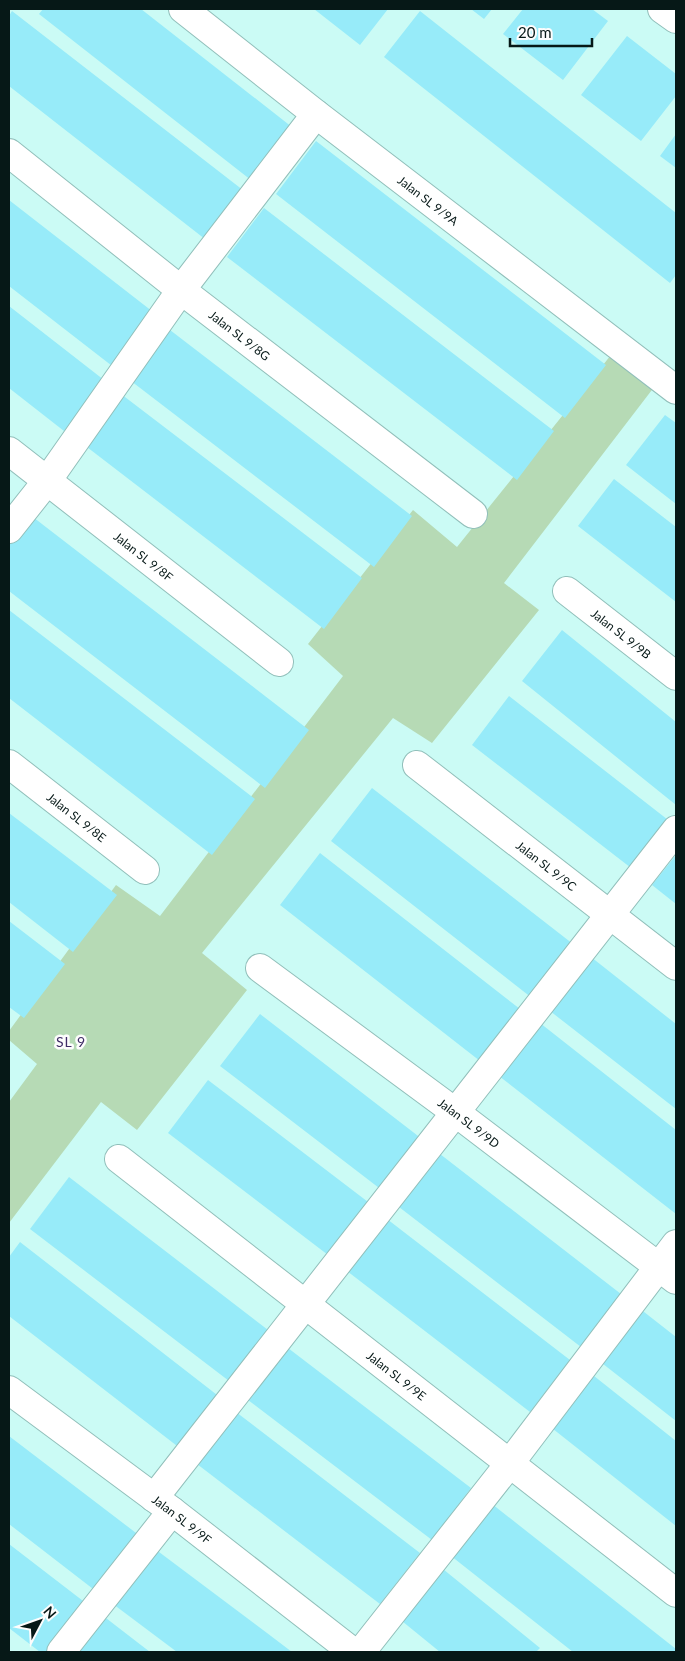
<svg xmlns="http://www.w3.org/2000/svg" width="685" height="1661" viewBox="0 0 685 1661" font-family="Lato,sans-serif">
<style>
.green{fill:#b6dab5}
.building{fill:#97ebf9}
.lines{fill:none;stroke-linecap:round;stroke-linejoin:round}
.minor-casing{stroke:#91bfba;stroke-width:30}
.minor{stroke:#fff;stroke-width:28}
.labels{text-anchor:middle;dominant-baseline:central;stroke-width:5;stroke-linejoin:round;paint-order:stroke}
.street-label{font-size:12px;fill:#061817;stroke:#fdfdfd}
.neighbourhood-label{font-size:14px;letter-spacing:1px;fill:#3f2c67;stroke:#fdfdfd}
</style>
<rect width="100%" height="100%" fill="#cbfbf5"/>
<path class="green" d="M619,345L658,382L504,583L539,610L432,743L393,718L202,953L247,990L137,1130L101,1102L9,1223V1102L37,1064L9,1040V1031L116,885L160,916L343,676L308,644L413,510L457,547Z"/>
<path class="building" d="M43,9H141L297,131L256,184L39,14Z
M314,9H388L360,45Z
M471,9H492L484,19Z
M523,9H592L608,21L563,80L503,34Z
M12,11L248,194L210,243L9,86V16Z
M420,11L676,213V275L670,283L384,57Z
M627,36L676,74V96L641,141L581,95Z
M676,134V168L660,156Z
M316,141L606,365L565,418L276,194Z
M9,200L157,315L116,369L9,286Z
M264,208L554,431L517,480L227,257Z
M9,306L104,380L64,431L9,388Z
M170,330L412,516L374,567L131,381Z
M121,394L362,578L324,629L83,444Z
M665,415L676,423V504L626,465Z
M614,479L676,527V602L578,526Z
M29,514L309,730L265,788L9,591V541Z
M9,610L255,799L212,855L9,698Z
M562,630L676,722V805L522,681Z
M509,696L672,823L635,871L472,745Z
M372,788L573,944L532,998L331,841Z
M9,813L117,895L73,952L9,902Z
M320,853L520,1009L480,1061L280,905Z
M676,855V904L652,885Z
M9,921L65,964L24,1018L9,1007Z
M591,957L676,1024V1109L550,1011Z
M260,1014L422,1139L383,1191L220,1066Z
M540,1023L676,1130V1214L499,1076Z
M208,1080L372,1205L332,1258L168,1133Z
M440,1154L621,1294L581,1347L399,1207Z
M69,1177L272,1333L233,1384L30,1229Z
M387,1219L570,1360L530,1412L347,1271Z
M20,1242L221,1398L181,1449L9,1316V1257Z
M639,1308L676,1337V1421L598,1360Z
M288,1348L471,1488L432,1540L248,1400Z
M589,1372L676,1441V1526L548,1425Z
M236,1412L420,1553L380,1604L197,1464Z
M9,1436L140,1536L97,1592L9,1524Z
M487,1500L676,1649V1652H573L446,1552Z
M9,1544L87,1604L50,1652H40L9,1628Z
M155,1549L267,1633L292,1652H177L113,1604Z
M438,1565L540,1648L536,1652H440L397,1617Z
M102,1615L150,1652H74Z"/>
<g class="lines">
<g class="minor-casing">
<g id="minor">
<path id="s1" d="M183,9L316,114L676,390"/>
<path d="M662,9L676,19"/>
<path id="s2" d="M9,153L181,290L473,514"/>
<path id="s3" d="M9,451L279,662"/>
<path d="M9,529L47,481L181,290L316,114"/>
<path id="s4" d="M567,591L676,676"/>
<path id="s5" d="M9,764L145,870"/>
<path id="s6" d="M417,765L676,966"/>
<path id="s7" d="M260,968L455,1112L676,1280"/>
<path id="s8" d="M119,1159L676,1593"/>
<path id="s9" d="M9,1390L172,1511L353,1652"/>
<path d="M154,1498L676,830"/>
<path d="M61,1652L172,1511"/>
<path d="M361,1652L510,1463L676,1244"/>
</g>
</g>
<use href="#minor" class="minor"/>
</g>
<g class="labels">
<g class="street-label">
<text stroke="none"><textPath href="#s1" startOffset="311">Jalan SL 9/9A</textPath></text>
<text stroke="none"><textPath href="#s2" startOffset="294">Jalan SL 9/8G</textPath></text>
<text stroke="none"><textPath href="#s3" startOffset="171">Jalan SL 9/8F</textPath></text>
<text stroke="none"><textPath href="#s4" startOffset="69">Jalan SL 9/9B</textPath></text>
<text stroke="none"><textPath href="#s5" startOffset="86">Jalan SL 9/8E</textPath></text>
<text stroke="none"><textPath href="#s6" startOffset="164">Jalan SL 9/9C</textPath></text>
<text stroke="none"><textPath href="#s7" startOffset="260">Jalan SL 9/9D</textPath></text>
<text stroke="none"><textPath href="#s8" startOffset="352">Jalan SL 9/9E</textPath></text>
<text stroke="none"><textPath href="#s9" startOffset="216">Jalan SL 9/9F</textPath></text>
</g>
<g class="neighbourhood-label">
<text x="71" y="1041">SL 9</text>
</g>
</g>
<rect width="685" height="1661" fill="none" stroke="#061817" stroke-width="20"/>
<g transform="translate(40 1621) rotate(49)" stroke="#fdfdfd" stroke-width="4" paint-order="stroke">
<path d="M0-4L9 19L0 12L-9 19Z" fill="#061817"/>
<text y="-8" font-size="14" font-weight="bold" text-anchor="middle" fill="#061817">N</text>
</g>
<path d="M510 38v8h82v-8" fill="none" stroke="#061817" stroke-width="2.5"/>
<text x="518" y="38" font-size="15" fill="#061817" stroke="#fdfdfd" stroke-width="4" paint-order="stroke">20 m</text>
</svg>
